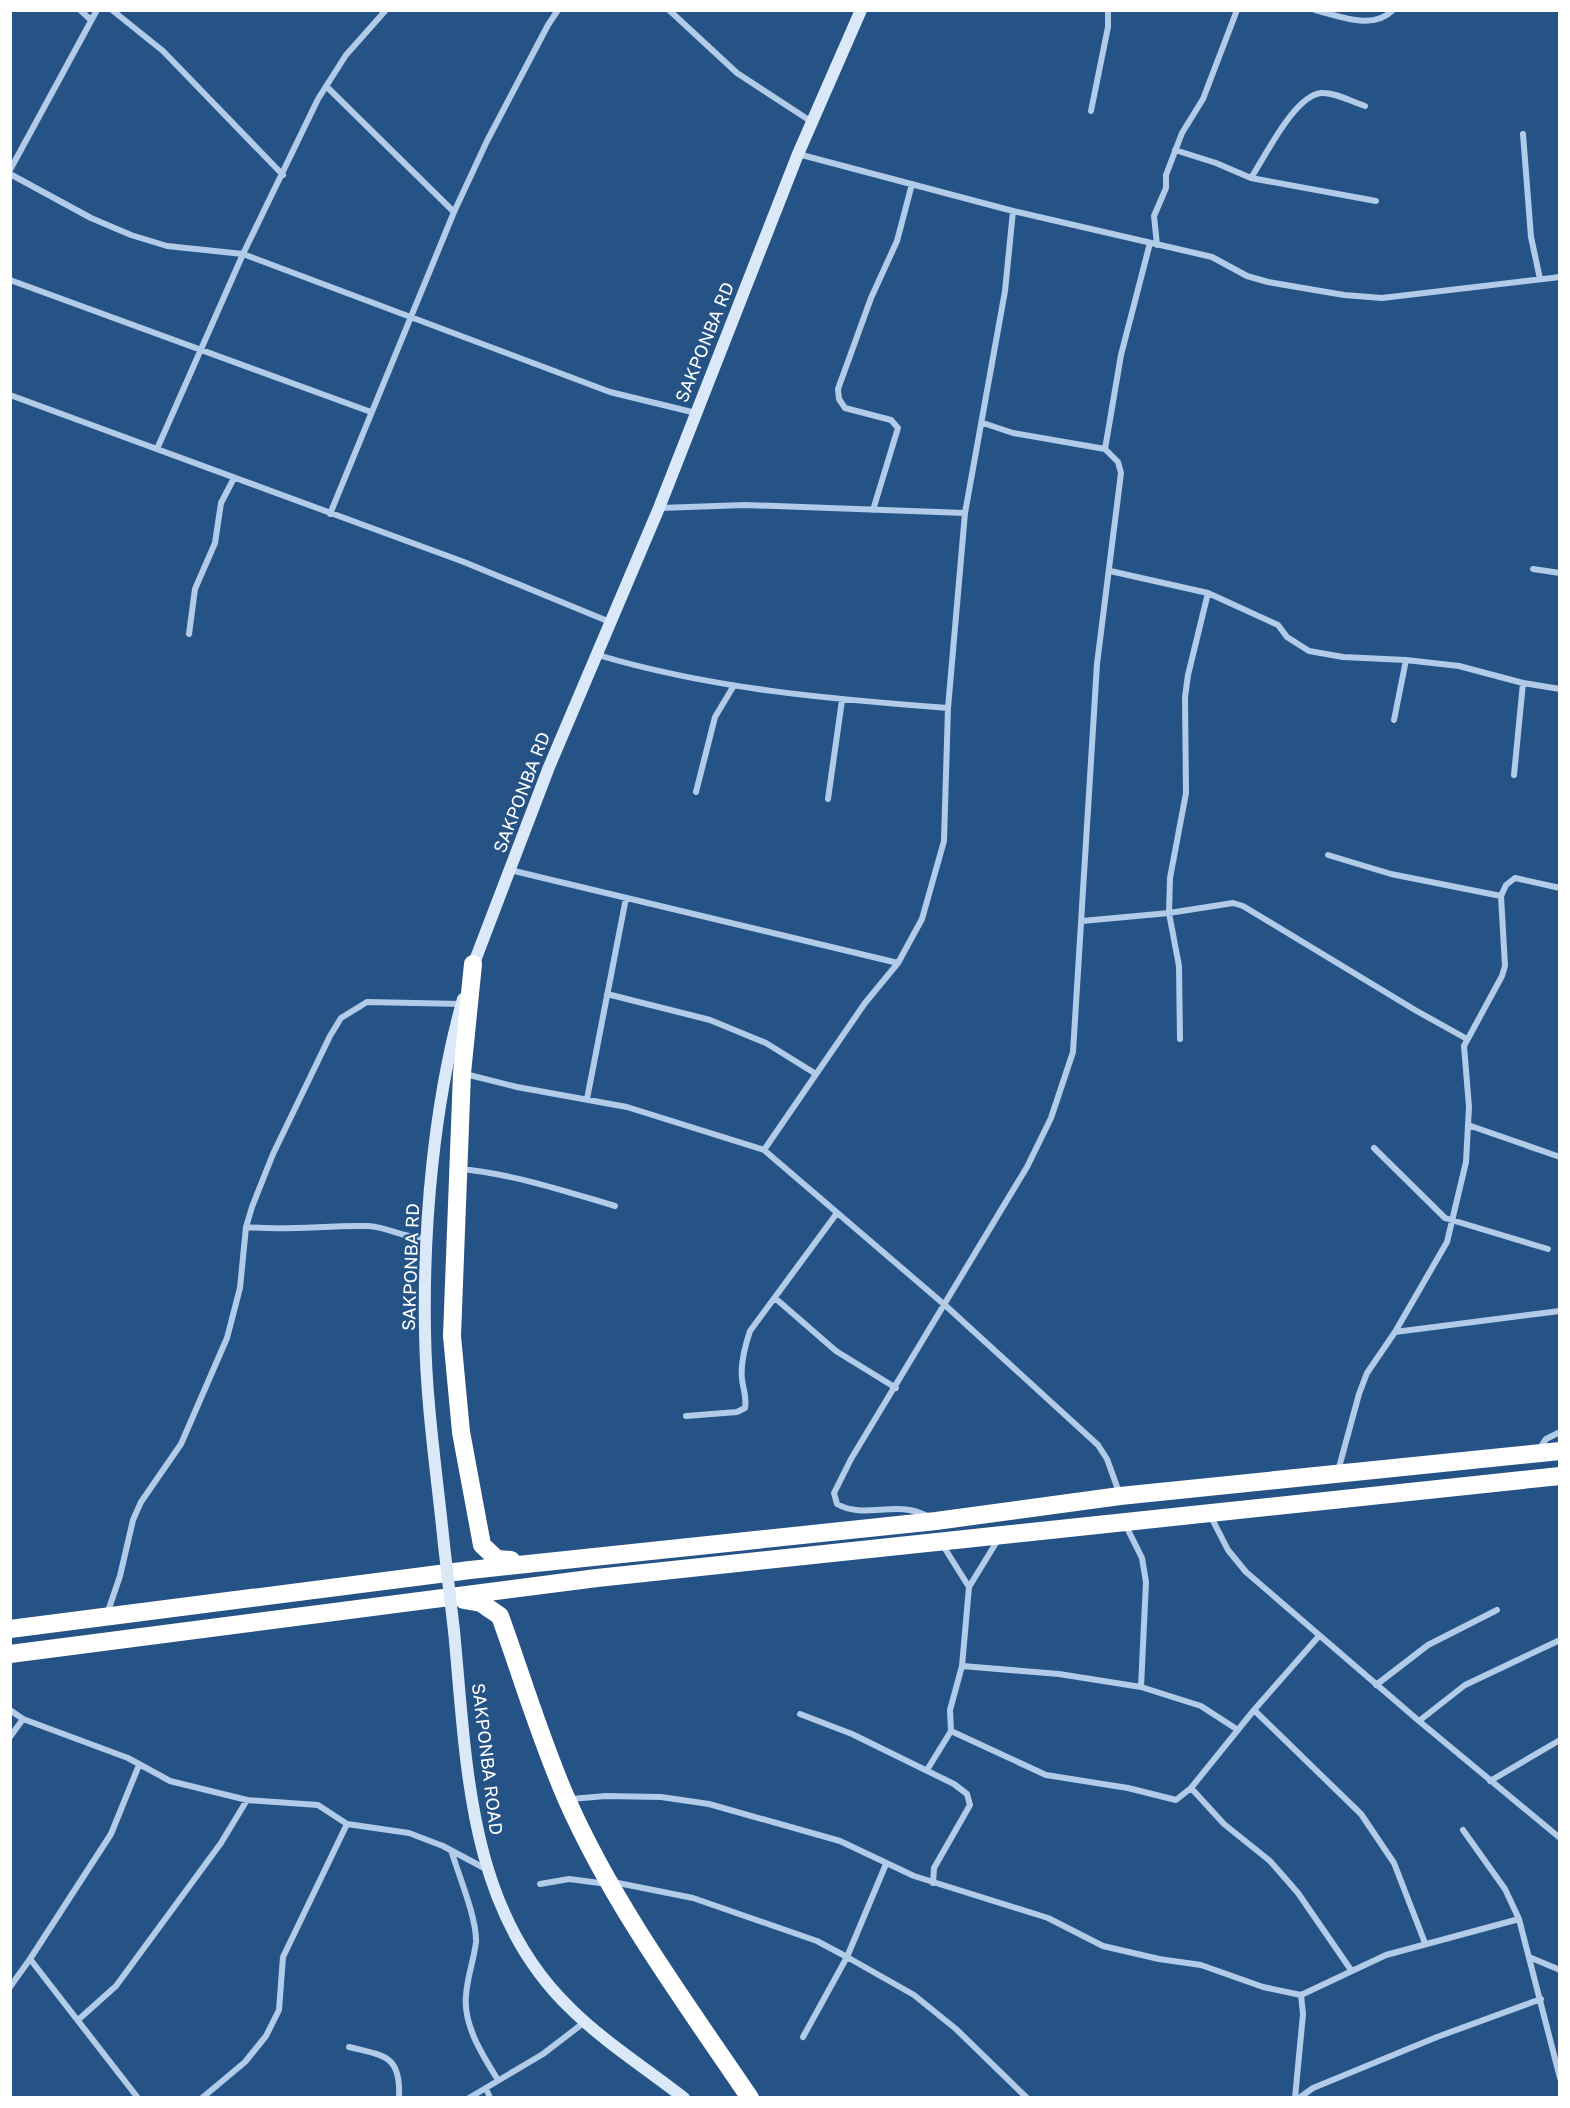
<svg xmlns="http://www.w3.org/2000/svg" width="1570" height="2108" viewBox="0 0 1570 2108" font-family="'Golos Text',sans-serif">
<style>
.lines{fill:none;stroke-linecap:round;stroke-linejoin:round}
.street{stroke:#b1cbe8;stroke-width:6}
.secondary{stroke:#dbe8f7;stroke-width:12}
.highway{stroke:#fff;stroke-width:18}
.secondary-bridge{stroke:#dbe8f7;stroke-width:12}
.labels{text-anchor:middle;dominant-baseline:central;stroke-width:4.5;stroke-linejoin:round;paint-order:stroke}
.street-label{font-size:18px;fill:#fff;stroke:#265386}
</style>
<rect width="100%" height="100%" fill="#265386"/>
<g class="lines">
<path class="street" d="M80,10L91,20
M112,10L163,51L283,175
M669,10L737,73L812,122
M1315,10C1339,16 1373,31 1393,10
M326,86L454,212
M1091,111L1108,27V10
M1523,134L1531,237L1540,279
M1175,150L1216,163L1251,178L1376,201
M10,170L97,10
M10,174L91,218L131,235L167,246L243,254L610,392L696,413
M1251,178C1265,157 1294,96 1321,93C1335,92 1352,102 1365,106
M1013,211L1212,257L1247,276L1268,282L1344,295L1382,298L1560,277
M1157,245L1154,216L1166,188V175L1182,133L1203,99L1237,10
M10,280L371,412
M10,395L464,562L610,622
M157,449L243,254L318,99L346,55L386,10
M1105,449L1121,355L1150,243
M660,508L745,505L965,513
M873,510L898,428L891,420L845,408L839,399L838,389L871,298L897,241L912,184
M330,514L454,212L487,141L548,25L558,10
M1533,569L1560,573
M1110,571L1208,593L1278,625L1287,637L1309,651L1343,657L1406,660L1459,666L1523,683L1560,689
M189,634L195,589L215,543L221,503L234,478
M598,655C712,689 829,699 948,708
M1394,720L1406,660
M1514,775L1523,683
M696,792L715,717L733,687
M828,799L842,700
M1328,855L1391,874L1501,896L1505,966L1502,976L1464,1046L1469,1107L1466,1162L1447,1242L1395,1332L1367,1373L1359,1394L1338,1471
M510,870L898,963
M1501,896L1506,885L1515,878L1560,888
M1082,921L1169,913L1233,903L1243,906L1415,1010L1467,1039
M607,994L710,1020L766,1043L816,1074
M1180,1039L1179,966L1169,913L1170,878L1186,793L1185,697L1188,675L1208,593
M465,1074L517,1087L627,1107L764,1150L946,1306L1098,1445L1107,1459L1120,1495
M587,1099L626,898
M1468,1125L1560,1157
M1374,1148L1445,1218L1548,1249
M764,1150L865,1003L898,963L922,919L944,841L948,708L965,513L1005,291L1013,211L798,154
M460,1169C514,1174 564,1191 615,1206
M246,1227C287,1231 327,1225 368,1226C389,1227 404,1239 426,1237
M775,1298L836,1351L896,1388
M1395,1332L1560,1311
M686,1416L737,1412L745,1408C747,1397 743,1389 742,1379C740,1363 745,1346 750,1331L837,1213
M1540,1448L1546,1439L1560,1432
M1210,1515L1228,1550L1246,1572L1419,1721L1560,1838
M927,1516C896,1499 865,1520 837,1504L834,1493L851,1459L1027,1167L1051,1118L1073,1052L1097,664L1121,473L1118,462L1105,449L1013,433L983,423
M1125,1524L1142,1558L1146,1582L1141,1687
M999,1538L969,1587L962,1666L950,1710L951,1731L1046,1775L1128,1788L1176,1800L1191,1788L1254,1710L1361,1814L1394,1863L1425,1943
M942,1544L969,1587
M107,1614L120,1576L133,1520L141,1502L181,1444L227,1338L240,1288L246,1227L252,1207L273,1154L330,1036L341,1018L367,1002L462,1004
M962,1666L1059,1674L1141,1687L1201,1706L1238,1730
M1376,1685L1428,1645L1497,1610
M10,1710L23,1719L128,1758L170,1781L247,1800L318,1805L347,1824L409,1833L443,1846L486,1869
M1254,1710L1319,1636
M800,1714L852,1734L954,1784L967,1794L970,1805L934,1868L933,1883
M1419,1721L1465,1685L1560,1640
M10,1737L23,1719
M927,1770L951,1731
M1490,1781L1560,1740
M1191,1788L1224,1824L1270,1861L1298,1893L1351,1970
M571,1799L606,1796L661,1797L709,1804L840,1841L914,1876L1048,1918L1103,1946L1159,1959L1201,1965L1263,1987L1301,1995L1303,2014L1295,2098
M1463,1830L1505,1889L1519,1919L1560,2078
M452,1853C459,1876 477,1919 476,1942C474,1960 467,1977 466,1996C463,2025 483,2056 498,2080
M540,1884L569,1879L600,1883L608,1881L693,1898L817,1941L847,1957L914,1995L956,2029L1027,2098
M1529,1957L1560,1970
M10,1987L30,1959
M1301,1995L1386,1955L1519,1919
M78,2020L116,1986L221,1843L247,1800
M803,2037L847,1957L886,1864
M349,2047C385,2056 401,2055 399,2098
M486,2088L490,2098
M138,2098L30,1959L111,1834L139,1765
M202,2098L245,2062L266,2036L279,2010L283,1957L347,1824
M469,2098L543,2054L586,2021
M1299,2098L1313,2088L1437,2037L1541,1999"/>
<path class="secondary" d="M471,971L549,767L659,508L798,154L861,10
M444,1545C437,1475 426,1403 425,1332C423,1225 434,1102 463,999
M454,1631C467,1764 467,1909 570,2008C603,2041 647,2069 684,2098"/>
<path class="highway" d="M473,964L462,1073L452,1336L461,1432L482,1545L497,1559L511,1560
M464,1600L481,1603L500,1616C522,1677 541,1741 567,1800C614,1906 685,2002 750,2098
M10,1629L470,1570L936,1521L1120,1496L1560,1451
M10,1654L597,1578L1560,1476"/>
<path class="secondary-bridge" d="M444,1545L454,1631"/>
</g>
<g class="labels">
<g class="street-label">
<text transform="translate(704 342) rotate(-68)">SAKPONBA RD</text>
<text transform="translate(521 792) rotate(-69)">SAKPONBA RD</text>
<text transform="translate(410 1267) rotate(-88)">SAKPONBA RD</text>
<text transform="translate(488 1759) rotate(83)">SAKPONBA ROAD</text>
</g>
</g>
<rect width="1570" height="2108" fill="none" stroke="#ffffff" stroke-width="24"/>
</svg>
